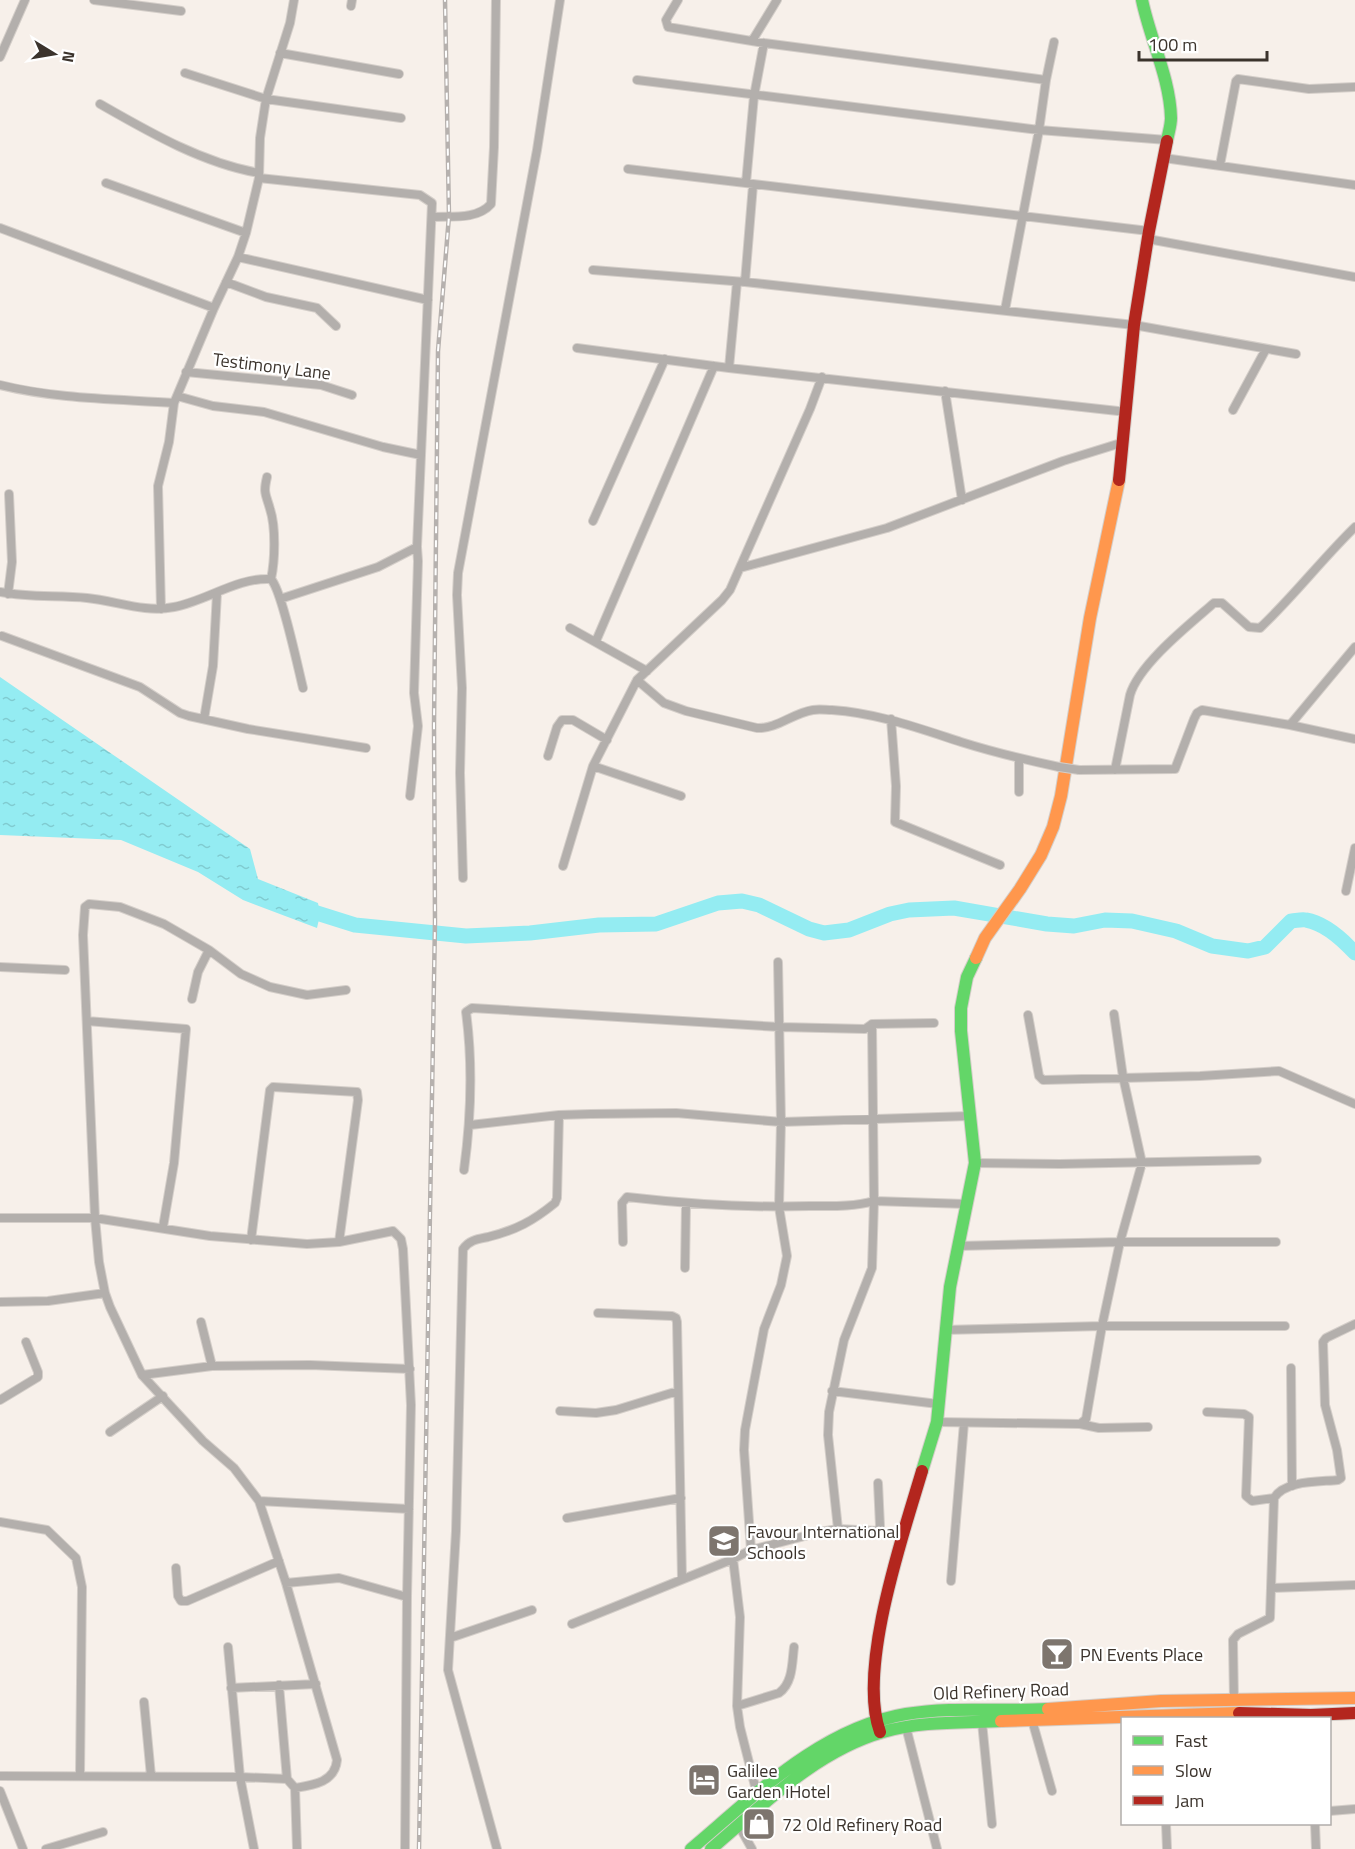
<svg xmlns="http://www.w3.org/2000/svg" width="1355" height="1849" viewBox="0 0 1355 1849" font-family="'Titillium Web',sans-serif">
<style>
.water{fill:url(#water-ripples)}
.lines{fill:none;stroke-linecap:round;stroke-linejoin:round}
.river{stroke:#94ecf2;stroke-width:15}
.street-casing{stroke:#d4cec9;stroke-width:10}
.fast-casing{stroke:#d4cec9;stroke-width:14}
.slow-casing{stroke:#d4cec9;stroke-width:14}
.jam-casing{stroke:#d4cec9;stroke-width:14}
.street{stroke:#b3afac;stroke-width:8}
.fast{stroke:#63d668;stroke-width:12}
.slow{stroke:#ff974d;stroke-width:12}
.jam{stroke:#b3261e;stroke-width:12}
.rail-casing{stroke:#b6b1ae;stroke-width:4.5}
.rail{stroke:#fff;stroke-width:2;stroke-dasharray:7;stroke-linecap:butt}
.street-bridge-casing{stroke:#d4cec9;stroke-width:10;stroke-linecap:butt}
.street-bridge{stroke:#b3afac;stroke-width:8}
.labels{text-anchor:middle;dominant-baseline:central;stroke-width:4.5;stroke-linejoin:round;paint-order:stroke}
.street-label{font-size:18px;fill:#3b332c;stroke:#fff}
.poi-label{font-size:18px;fill:#3b332c;stroke:#fff;text-anchor:start}
</style>
<defs>
<pattern id="water-ripples" width="26" height="14" patternUnits="userSpaceOnUse" patternTransform="scale(1.5)"><rect width="26" height="14" fill="#94ecf2"/><path d="M2 4q2-2 4 0t4 0M15 11q2-2 4 0t4 0" fill="none" stroke="#80cbd0"/></pattern>
</defs>
<rect width="100%" height="100%" fill="#f7f0ea"/>
<path class="water" d="M0,677L250,849L258,879L318,903L320,915L317,928L243,900L198,872L121,840L0,835Z"/>
<g class="lines">
<path class="river" d="M301,908L355,925L466,936L530,933L599,925L656,924L718,903L742,901L759,905L809,929L824,933L849,930L890,914L909,910L954,908L1047,924L1074,926L1105,920L1132,921L1176,931L1212,946L1248,951L1265,947L1291,921C1295,921 1301,919 1306,920C1324,923 1343,940 1355,953"/>
<g class="street-casing">
<path id="street" d="M94,0L181,11
M678,0L666,20L668,27L764,43L1046,80
M351,6L352,0
M752,41L777,0
M280,53L399,74
M0,57L25,0
M185,73L266,99L401,118
M637,80L1039,130L1167,140
M100,104C149,132 202,163 259,173
M1164,158L1355,185
M1220,165L1236,81L1238,79L1309,89L1355,87
M628,169L1149,231
M259,178L420,195L432,203L417,547L418,561L414,693L418,726L410,796
M106,183L246,233
M746,183L754,96L764,43
M432,217C451,216 477,220 491,204L494,147L496,0
M0,228L214,308
M1148,239L1355,277
M238,257L428,300
M593,270L745,282L1134,325L1296,354
M226,282L266,297L317,308L336,326
M745,282L753,185
M1005,310L1039,130L1046,80L1054,42
M577,348L729,368L1127,412
M729,368L737,282
M186,372L321,385L352,395
M0,385C56,399 116,399 174,403
M945,391L962,500
M177,396L213,406L264,412L383,447L421,455
M1233,410L1266,349
M267,477C263,494 266,494 270,509C276,527 275,561 271,579
M593,521L665,359
M740,568L887,528L1063,461L1124,442
M0,592C29,598 58,595 87,598C117,601 144,613 174,607C206,601 238,577 271,579C282,591 298,668 303,688
M8,594L12,562L9,494
M280,599L378,567L417,547
M161,609L158,486L169,442L174,403L214,308L238,257L246,233L259,178L260,138L266,99L290,23L294,0
M570,628L647,671
M2,636L140,687L180,713L189,716L248,729L366,748
M596,641L714,366
M637,680L664,703L686,711L757,728C777,729 793,713 813,710C819,709 826,710 832,710C877,713 918,728 961,742C993,752 1026,760 1059,767
M204,719L213,666L217,593
M891,719L896,786L895,822L1000,865
M1290,725L1355,647
M548,756L557,727L562,720H573L607,740
M1019,758V792
M593,766L681,796
M1079,770L1175,769L1194,719L1197,713L1202,710L1290,725L1355,739
M1115,770L1130,695C1139,664 1190,624 1214,603H1222L1249,627L1260,628C1294,596 1322,559 1355,527
M563,866L593,766L637,680L722,600L730,590L810,409L822,377
M463,878L460,773L462,688L457,595L458,573L537,150L560,0
M1346,891L1355,848
M0,967L65,970
M192,999L198,972L209,950
M1028,1015L1039,1076L1043,1080L1200,1076L1279,1071L1355,1104
M87,1021L186,1029L174,1163L163,1227
M470,1125L559,1115L591,1114L676,1113L781,1122L970,1116
M975,1163L1060,1164L1257,1160
M464,1170C471,1118 473,1064 466,1012L472,1008L780,1027L865,1029L872,1024L934,1023
M0,1218H95L210,1236L307,1244L339,1242L393,1231L401,1239L403,1249L411,1405L407,1597L405,1849
M251,1240L270,1090L273,1087L357,1092L358,1100L339,1242
M623,1242L622,1203L627,1197C688,1204 749,1208 810,1206C832,1206 853,1207 874,1201L966,1204
M958,1246L1120,1242H1276
M685,1268L686,1203
M0,1302L48,1301L105,1293
M598,1313L672,1316L676,1318L677,1322L682,1579
M201,1322L212,1366
M944,1330L1102,1326H1285
M1291,1368L1292,1486
M142,1375L212,1366L310,1365L410,1369
M832,1391L938,1404
M0,1400L38,1377V1372L26,1342
M560,1411L596,1413L616,1410L678,1391
M1207,1412L1244,1414L1249,1417L1246,1496L1252,1501L1274,1498
M937,1422L1080,1424L1086,1419L1102,1326L1120,1242L1142,1163L1123,1077L1114,1014
M1080,1424L1099,1428L1148,1427
M110,1432L163,1396
M259,1501L409,1509
M567,1518L681,1498
M0,1522L47,1530L76,1558L82,1587L80,1776
M838,1529L828,1435L829,1412L844,1340L872,1268L874,1201L872,1024
M751,1550L744,1450L745,1430L764,1329L781,1285L787,1256L779,1207L781,1122L778,962
M733,1559L740,1617L737,1706L740,1727L757,1794
M176,1568L178,1596L181,1601H187L279,1561
M951,1581L964,1423
M286,1583L339,1578L407,1597
M1272,1588L1355,1585
M572,1624L733,1559L751,1550L820,1532L838,1529L878,1531L880,1526L878,1483
M450,1638L532,1610
M228,1647L240,1777L254,1849
M279,1685L287,1779L295,1788L297,1849
M231,1688L316,1684
M1234,1701L1233,1640L1238,1634L1270,1618L1274,1498C1285,1480 1319,1482 1338,1480L1341,1478L1337,1450L1325,1405L1323,1342L1326,1338L1355,1324
M144,1702L151,1776
M737,1706L779,1693C793,1683 792,1663 794,1647
M1032,1720L1052,1791
M982,1722L992,1824
M906,1727L937,1849
M0,1776L240,1777L287,1779
M295,1788C314,1785 335,1782 337,1760L286,1583L259,1501L234,1468L203,1441L142,1375L110,1307L105,1293L99,1262L95,1218L83,935L85,907L89,904L120,907L164,924L209,950L241,974L270,987L307,995L346,990
M0,1791L23,1849
M1330,1811L1355,1809
M1166,1824L1167,1849
M1315,1824L1316,1849
M739,1826L752,1849
M46,1849L103,1832
M497,1849L448,1670L456,1531L463,1249C469,1240 478,1239 488,1237C516,1230 533,1221 555,1203L557,1198L559,1115"/>
</g>
<g class="fast-casing">
<path id="fast" d="M1142,0C1150,39 1170,78 1171,118C1171,126 1168,134 1167,141
M922,1471L937,1422L950,1287L975,1163L961,1031V1008L967,977L976,958
M691,1849C754,1796 821,1728 906,1714C954,1706 1000,1712 1048,1709
M711,1849C763,1805 816,1751 883,1732C921,1721 962,1723 1001,1721"/>
</g>
<g class="slow-casing">
<path id="slow" d="M976,958L985,938L1020,889L1041,855L1053,827L1061,796L1090,618L1119,480
M1048,1709L1161,1701L1355,1698
M1001,1721L1239,1713"/>
</g>
<g class="jam-casing">
<path id="jam" d="M1119,480L1134,325L1149,231L1167,141
M1239,1713L1311,1715L1355,1713
M880,1732C857,1669 903,1535 922,1471"/>
</g>
<use href="#street" class="street"/>
<use href="#fast" class="fast"/>
<use href="#slow" class="slow"/>
<use href="#jam" class="jam"/>
<g class="rail-casing">
<path id="rail" d="M419,1849L435,922L434,725L438,351L449,216L445,0"/>
</g>
<use href="#rail" class="rail"/>
<g class="street-bridge-casing">
<path id="street-bridge" d="M1059,767L1079,770"/>
</g>
<use href="#street-bridge" class="street-bridge"/>
</g>
<defs>
<g id="school-square" transform="scale(1.725)"><rect x="-9" y="-9" width="18" height="18" rx="4" fill="#7d756e" stroke="#fff"/><path d="M0-5L7-2L0 1L-7-2ZM-4 1L0 2.5L4 1V4Q0 6-4 4Z" fill="#fff"/></g>
<g id="bar-square" transform="scale(1.725)"><rect x="-9" y="-9" width="18" height="18" rx="4" fill="#7d756e" stroke="#fff"/><path d="M-6-5H6L.8 .8V4.5H3.5V6h-7V4.5H-.8V.8Z" fill="#fff"/></g>
<g id="hotel-square" transform="scale(1.725)"><rect x="-9" y="-9" width="18" height="18" rx="4" fill="#7d756e" stroke="#fff"/><path d="M-6-4.5h1.5V1H6V5H4.5V3h-9V5H-6ZM-4 0a1.8 1.8 0 1 1 3.6 0ZM.5 0V-2.5h3Q6-2.5 6 0Z" fill="#fff"/></g>
<g id="shop-square" transform="scale(1.725)"><rect x="-9" y="-9" width="18" height="18" rx="4" fill="#7d756e" stroke="#fff"/><path d="M-5-2.5h2.3a2.7 3.5 0 0 1 5.4 0H5L5.5 6h-11ZM-1.5-2.5h3a1.5 2.3 0 0 0-3 0Z" fill="#fff"/></g>
</defs>
<g fill-rule="evenodd">
<use href="#school-square" x="724" y="1541"/>
<use href="#bar-square" x="1057" y="1654"/>
<use href="#hotel-square" x="704" y="1780"/>
<use href="#shop-square" x="759" y="1824"/>
</g>
<g class="labels">
<g class="street-label">
<text transform="translate(272 366) rotate(7)">Testimony Lane</text>
<text transform="translate(1001 1691) rotate(-2)">Old Refinery Road</text>
</g>
<g class="poi-label">
<text x="747" y="1531">Favour International<tspan x="747" dy="21">Schools</tspan></text>
<text x="1080" y="1654">PN Events Place</text>
<text x="727" y="1770">Galilee<tspan x="727" dy="21">Garden iHotel</tspan></text>
<text x="782" y="1824">72 Old Refinery Road</text>
</g>
</g>
<rect x="1121" y="1717" width="210" height="108" fill="#ffffff" stroke="#b1adab" stroke-width="1.5"/>
<rect x="1133" y="1736" width="30" height="9" fill="#63d668" stroke="#b1adab" stroke-width="1.5"/>
<text x="1175" y="1747" font-size="18" fill="#3b332c">Fast</text>
<rect x="1133" y="1766" width="30" height="9" fill="#ff974d" stroke="#b1adab" stroke-width="1.5"/>
<text x="1175" y="1777" font-size="18" fill="#3b332c">Slow</text>
<rect x="1133" y="1796" width="30" height="9" fill="#b3261e" stroke="#b1adab" stroke-width="1.5"/>
<text x="1175" y="1807" font-size="18" fill="#3b332c">Jam</text>
<g transform="translate(54 54) rotate(101)" stroke="#ffffff" stroke-width="4.5" paint-order="stroke">
<path d="M0-4.5L10 22L0 15L-10 22Z" fill="#3b332c"/>
<text y="-9" font-size="16" font-weight="bold" text-anchor="middle" fill="#3b332c">N</text>
</g>
<path d="M1139 51v9h128v-9" fill="none" stroke="#3b332c" stroke-width="3"/>
<text x="1148" y="51" font-size="18" fill="#3b332c" stroke="#ffffff" stroke-width="4.5" paint-order="stroke">100 m</text>
</svg>
